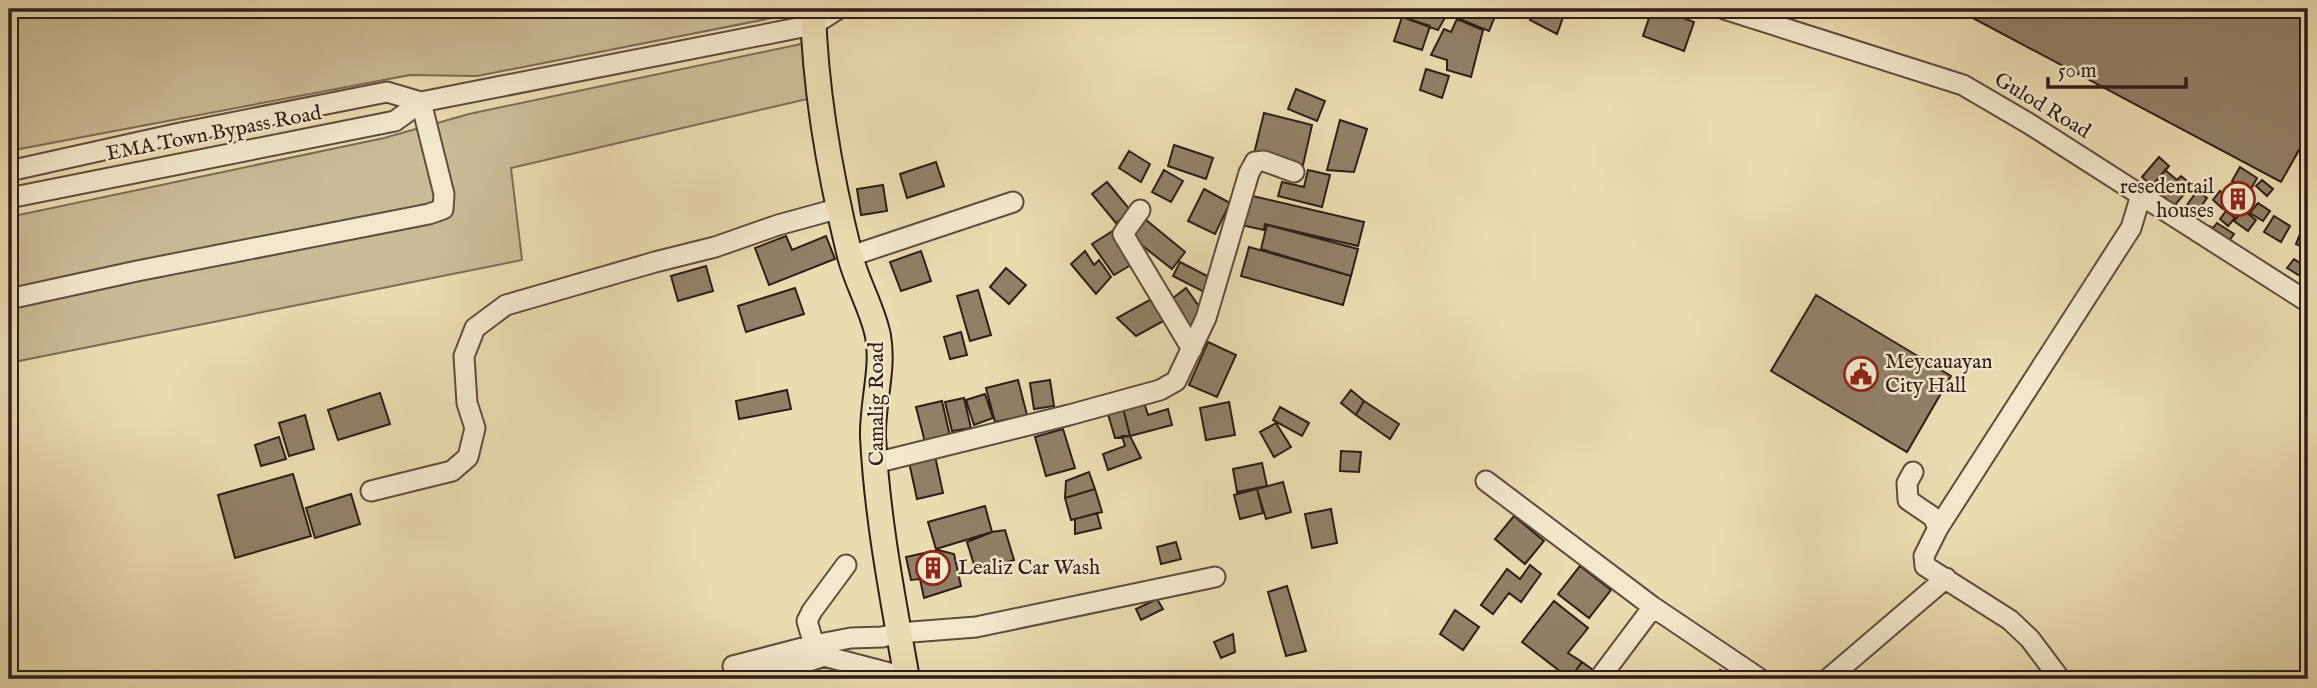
<svg xmlns="http://www.w3.org/2000/svg" width="2317" height="688" viewBox="0 0 2317 688" font-family="'IM FELL English',serif">
<style>
.green{fill:#cabb96;stroke:#7d6c57;stroke-width:2}
.building{fill:#918067;stroke:#301e18;stroke-width:2}
.lines{fill:none;stroke-linecap:round;stroke-linejoin:round}
.minor-casing{stroke:#5e4d3e;stroke-width:23}
.major-casing{stroke:#301e18;stroke-width:28}
.minor{stroke:#f1e8cc;stroke-width:19}
.major{stroke:#eadbb0;stroke-width:24}
.labels{text-anchor:middle;dominant-baseline:central;stroke-width:5;stroke-linejoin:round;paint-order:stroke}
.street-label{font-size:21px;fill:#301e18;stroke:#f1e8cc}
.poi-label{font-size:21px;fill:#301e18;stroke:#f1e8cc;text-anchor:start}
</style>
<rect width="100%" height="100%" fill="#eadbb0"/>
<filter id="stains"><feTurbulence type="fractalNoise" baseFrequency=".00286" numOctaves="4"/><feColorMatrix values="0 0 0 0 .2 0 0 0 0 .09 0 0 0 0 .02 0 0 0 .5 -.17"/></filter>
<radialGradient id="worn" r=".72"><stop offset=".6" stop-color="#630" stop-opacity="0"/><stop offset="1" stop-color="#630" stop-opacity=".3"/></radialGradient>
<path class="green" d="M9,9H813V10L477,76L410,75L9,151Z
M815,41L820,96L511,168L522,260L9,363V217L384,138L469,114Z"/>
<path class="building" d="M1405,9H1439L1446,11L1447,14L1438,30L1402,17Z
M1449,9L1478,10L1498,9L1489,31L1447,14Z
M1534,9H1566L1557,34L1530,20Z
M1652,9H1659L1694,22L1684,51L1643,36Z
M1956,9H2308V134L2281,182Z
M1402,17L1430,26L1422,50L1394,41Z
M1457,19L1483,30L1471,77L1447,70V60L1431,55L1444,29L1451,32Z
M1426,69L1449,76L1442,98L1420,90Z
M1296,89L1325,101L1317,121L1288,109Z
M1264,113L1312,125L1303,165L1254,154Z
M1340,120L1367,129L1354,172L1327,170Z
M1174,145L1213,158L1206,179L1168,166Z
M1129,151L1150,164L1141,182L1119,168Z
M2159,157L2169,166L2152,186L2142,177Z
M936,162L944,186L907,198L900,174Z
M2240,167L2257,178L2250,191L2232,181Z
M1164,170L1183,181L1171,202L1152,192Z
M1308,170L1330,175L1322,207L1278,196L1282,182L1304,187Z
M2165,170L2177,180L2181,176L2192,185L2174,206L2152,186Z
M2262,180L2273,189L2267,196L2256,186Z
M1107,182L1131,211L1116,223L1092,194Z
M883,185L887,211L861,215L857,189Z
M1204,189L1230,203L1215,234L1188,221Z
M2197,191L2207,198L2192,219L2182,212Z
M2220,191L2230,200L2223,209L2213,200Z
M2237,192L2245,199L2238,207L2230,200Z
M1244,194L1364,222L1358,246L1265,224L1264,230L1237,224Z
M2258,203L2270,211L2263,221L2250,213Z
M2243,210L2256,220L2248,231L2234,221Z
M2226,211L2235,218L2228,226L2220,219Z
M1140,215L1185,252L1172,269L1126,233Z
M2274,216L2290,226L2281,242L2264,232Z
M2217,223L2234,234L2229,241L2206,230L2209,226L2213,228Z
M2304,224H2308V250L2296,244Z
M1267,225L1358,249L1351,276L1261,249Z
M1116,229L1136,262L1114,275L1092,244Z
M786,236L792,250L826,236L835,259L769,285L755,248Z
M1249,247L1351,276L1343,305L1241,276Z
M921,251L931,281L901,291L890,262Z
M1085,251L1094,265L1099,260L1111,277L1096,294L1071,264Z
M2307,254L2308,255V281L2287,268L2294,259L2300,263Z
M1180,262L1211,278L1204,292L1173,276Z
M706,266L713,291L678,301L671,276Z
M1006,268L1026,285L1009,304L990,287Z
M795,288L804,314L746,332L738,306Z
M1186,288L1206,316L1188,330L1168,302Z
M978,290L991,335L970,341L957,296Z
M1816,295L1951,376L1907,452L1771,371Z
M1155,297L1167,319L1136,336L1117,318Z
M961,332L967,355L950,359L944,337Z
M1208,342L1236,355L1217,397L1189,385Z
M1018,380L1027,415L995,422L986,388Z
M1050,380L1054,406L1034,409L1030,383Z
M787,390L791,409L739,419L736,401Z
M1351,390L1364,401L1356,415L1341,403Z
M380,393L390,424L338,440L328,410Z
M985,394L993,418L974,425L966,400Z
M964,398L971,428L952,431L945,402Z
M942,401L950,436L925,442L916,407Z
M1364,401L1399,424L1390,439L1356,415Z
M1144,402L1148,415L1168,409L1172,425L1130,436L1123,408Z
M1229,402L1235,435L1206,440L1200,408Z
M1280,407L1309,423L1302,436L1273,420Z
M1123,408L1130,436L1115,438L1108,414Z
M305,415L314,449L289,456L279,423Z
M1276,423L1291,447L1274,457L1260,432Z
M1063,429L1075,468L1046,476L1035,437Z
M1122,436H1130L1141,458L1108,470L1103,454L1125,446Z
M279,437L286,459L261,466L255,445Z
M1341,451L1361,452L1359,472L1340,471Z
M935,456L943,493L917,499L909,462Z
M1262,463L1267,486L1237,492L1233,469Z
M1089,472L1095,489L1065,498L1066,481Z
M293,474L311,536L235,558L218,495Z
M1283,482L1291,512L1266,519L1257,489Z
M1095,489L1102,512L1071,520L1065,498Z
M1257,489L1263,513L1240,519L1234,495Z
M351,494L360,524L315,538L306,508Z
M985,506L992,532L936,549L928,522Z
M1331,509L1337,543L1312,548L1305,514Z
M1097,513L1101,528L1075,534V519Z
M1514,516L1544,541L1525,564L1495,539Z
M1005,530L1014,560L976,571L967,542L992,532Z
M1176,542L1181,559L1161,564L1157,547Z
M938,550L954,554L961,586L924,598L920,579L911,580L906,557Z
M1530,565L1541,574L1521,602L1509,593L1493,614L1481,605L1507,569L1520,579Z
M1580,566L1611,590L1589,618L1558,594Z
M1287,586L1306,651L1286,656L1268,592Z
M1157,599L1163,609L1141,620L1136,609Z
M1554,601L1588,628L1568,653L1582,662L1570,679L1522,642Z
M1455,610L1479,627L1463,650L1440,634Z
M1233,634L1235,652L1221,658L1214,642Z
M1582,662L1596,672L1591,679H1570Z
M1720,670L1735,677L1734,679H1715Z"/>
<g class="lines">
<g class="minor-casing">
<path id="minor" d="M1724,9L1963,85L2028,123L2308,302
M9,171L180,133L387,92L421,102
M9,198L395,121L421,102L813,25L838,9
M1140,210L1123,234L1192,349
M851,256L1013,202
M9,299L137,271L429,214L443,209L444,194L421,102
M875,463L1069,415L1160,390L1176,381L1206,318L1249,173L1255,162L1264,161L1294,172
M1913,472L1907,483L1908,500L1933,517L1938,528
M1486,481L1653,607L1760,679
M371,491L452,471L468,457L475,428L467,403L464,356L475,328L506,305L655,262L715,247L778,225L840,208
M814,645L807,621L812,611L846,565
M733,666L814,645L851,638L882,637L899,633L976,627L1215,577
M756,679L824,656L893,674L901,679
M1599,679L1653,607
M1828,679L1946,578
M2060,679L2030,639L2010,620L1925,566L1924,556L1938,528L2131,228L2141,195"/>
</g>
<g class="major-casing">
<path id="major" d="M813,9C815,92 830,175 850,256C857,283 873,310 878,336C884,369 872,403 873,437C877,518 893,599 907,679"/>
</g>
<use href="#minor" class="minor"/>
<use href="#major" class="major"/>
</g>
<defs>
<g id="building-ring" transform="scale(1.75)"><circle r="9.5" fill="#f1e8cc" stroke="#8f2418" stroke-width="1.5"/><path d="M-4-6H4V6H1V3H-1V6H-4ZM-2.5-4.3h1.7v1.8h-1.7ZM.8-4.3h1.7v1.8H.8ZM-2.5-1h1.7V.8h-1.7ZM.8-1h1.7V.8H.8Z" fill="#8f2418"/></g>
<g id="civic-ring" transform="scale(1.75)"><circle r="9.5" fill="#f1e8cc" stroke="#8f2418" stroke-width="1.5"/><path d="M-.6-6.5H3V-4.5H.6V-3L4-1V1h2V6H-6V1h2V-1L-.6-3ZM-1.2 2.5V6h2.4V2.5Z" fill="#8f2418"/></g>
</defs>
<g fill-rule="evenodd">
<use href="#building-ring" x="2238" y="199"/>
<use href="#civic-ring" x="1861" y="374"/>
<use href="#building-ring" x="933" y="568"/>
</g>
<g class="labels">
<g class="street-label">
<text transform="translate(2042 106) rotate(31)">Gulod Road</text>
<text transform="translate(214 134) rotate(-11)">EMA Town Bypass Road</text>
<text transform="translate(877 404) rotate(-90)">Camalig Road</text>
</g>
<g class="poi-label">
<text x="2214" y="187" text-anchor="end">resedentail<tspan x="2214" dy="24">houses</tspan></text>
<text x="1885" y="362">Meycauayan<tspan x="1885" dy="24">City Hall</tspan></text>
<text x="958" y="568">Lealiz Car Wash</text>
</g>
</g>
<rect width="2317" height="688" fill="none" stroke="#eadbb0" stroke-width="35"/>
<rect x="10" y="10" width="2296" height="667" fill="none" stroke="#301e18" stroke-width="3.5"/>
<rect x="18" y="18" width="2282" height="653" fill="none" stroke="#301e18" stroke-width="2"/>
<path d="M2048 77v10h138v-10" fill="none" stroke="#301e18" stroke-width="3.5"/>
<text x="2058" y="77" font-size="21" fill="#301e18" stroke="#f1e8cc" stroke-width="5" paint-order="stroke">50 m</text>
<rect width="100%" height="100%" filter="url(#stains)"/>
<rect width="100%" height="100%" fill="url(#worn)"/>
</svg>
